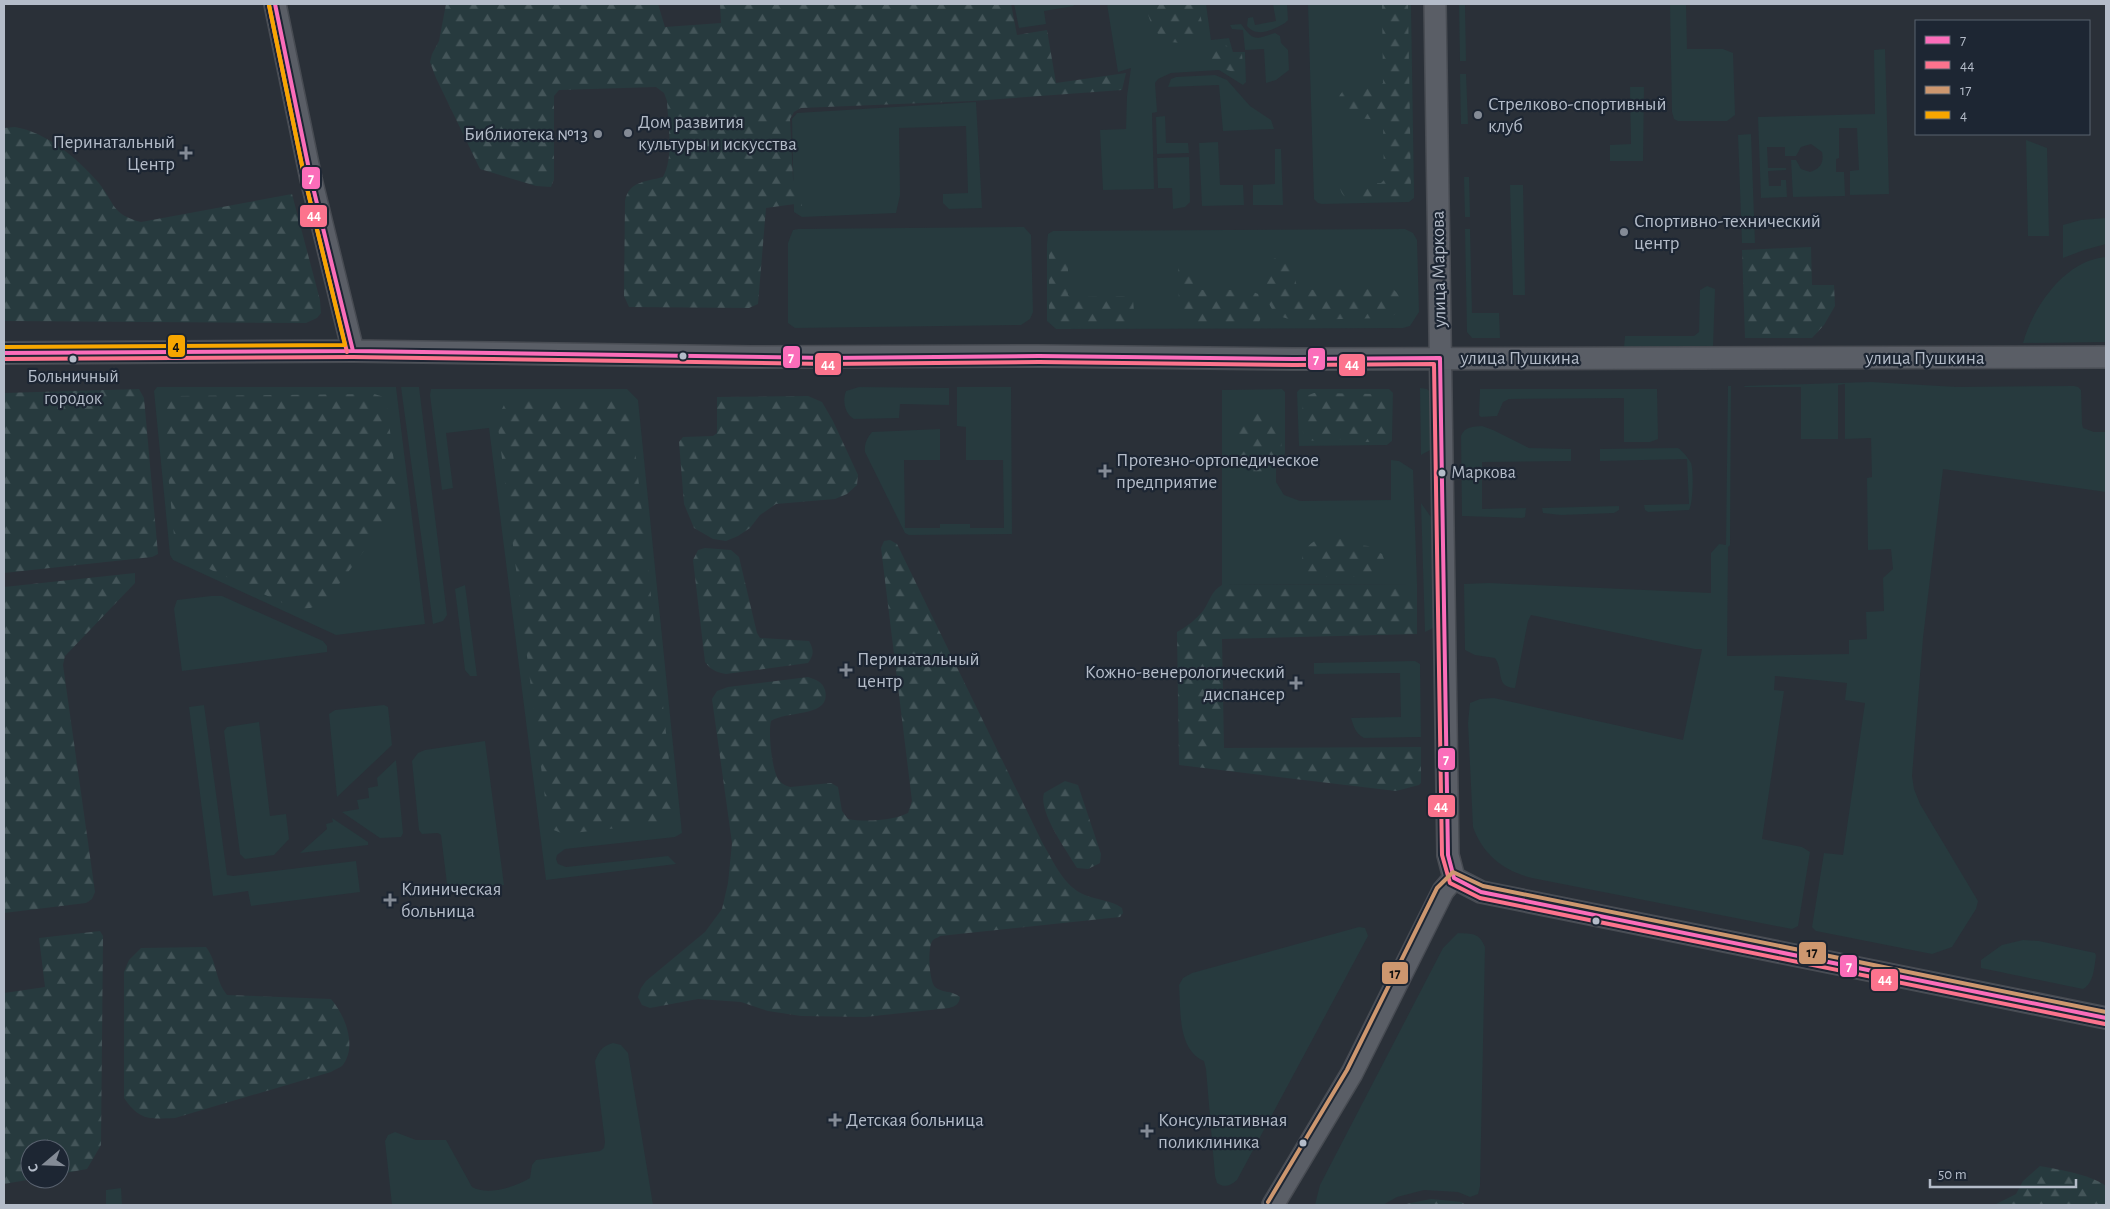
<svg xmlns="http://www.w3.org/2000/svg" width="2110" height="1209" viewBox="0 0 2110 1209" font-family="'Alegreya Sans',sans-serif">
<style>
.grass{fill:#273a3e}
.forest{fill:url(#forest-firs)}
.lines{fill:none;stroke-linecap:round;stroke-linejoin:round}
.minor-casing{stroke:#484c53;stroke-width:24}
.minor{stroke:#5a5e66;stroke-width:21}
.bus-1-casing{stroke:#1d2633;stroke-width:8}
.bus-2-casing{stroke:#1d2633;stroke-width:8}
.bus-3-casing{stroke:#1d2633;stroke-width:8}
.bus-4-casing{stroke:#1d2633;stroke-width:8}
.bus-1{stroke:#fb6dba;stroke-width:4}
.bus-2{stroke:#fc738d;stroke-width:4}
.bus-3{stroke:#cd976f;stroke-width:4}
.bus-4{stroke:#f7a600;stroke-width:4}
.poi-dot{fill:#848b96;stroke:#1d2633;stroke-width:2}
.bus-dot{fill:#b4bcc9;stroke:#1d2633;stroke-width:2}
.labels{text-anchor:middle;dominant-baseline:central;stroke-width:4.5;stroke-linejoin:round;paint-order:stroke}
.bus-label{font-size:18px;fill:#b4bcc9;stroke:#1d2633}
.poi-label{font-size:19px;fill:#b4bcc9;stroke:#1d2633;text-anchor:start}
.street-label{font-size:19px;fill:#b4bcc9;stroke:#1d2633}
.line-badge{stroke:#1d2633;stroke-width:2}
.badge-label{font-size:14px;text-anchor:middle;font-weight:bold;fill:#fff}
.pale-badge-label{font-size:14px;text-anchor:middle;font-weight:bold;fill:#111}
</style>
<defs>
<pattern id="forest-firs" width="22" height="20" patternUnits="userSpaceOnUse" patternTransform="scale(1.25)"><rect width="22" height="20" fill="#273a3e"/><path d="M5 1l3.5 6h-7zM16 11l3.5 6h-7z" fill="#445559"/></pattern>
</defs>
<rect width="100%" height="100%" fill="#2a3038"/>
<path class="grass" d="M1014,4H1073L1074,6L1044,11L1046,24L1019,28Z
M1107,4H1206L1211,40L1229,38L1233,52H1245L1246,82L1243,85L1219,70L1171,73L1158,79L1155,83L1157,112L1152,113L1154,189L1103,190L1100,130L1126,129L1127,96L1131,68L1118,72Z
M1273,4H1287L1288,20L1285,23C1273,30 1257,38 1247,26L1248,18L1253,17L1255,25L1276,21Z
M1308,4H1411L1414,190V198L1409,202L1322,204L1318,203L1314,199Z
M1459,4H1465L1466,61H1460Z
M1670,4H1686L1687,49H1723L1733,53L1735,115L1727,121H1678L1674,119L1672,112Z
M1241,24C1254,42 1255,39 1275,33L1280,36L1281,43L1288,50L1289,70L1276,80L1266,83L1264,49L1245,50L1243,30L1232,29L1230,25Z
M1885,49L1889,194L1850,195V171L1859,170L1857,128H1839V158L1836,159V172H1844L1845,196L1793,197L1791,160H1796L1801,169L1810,172C1821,169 1824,162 1822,152L1811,144L1801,147L1796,156H1785V147H1767L1768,168H1786V170L1768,171L1769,186H1781V180H1786L1787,197L1761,198L1758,117L1875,114L1874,50Z
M1460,74H1466L1468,124H1461Z
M1215,75L1227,80L1250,106L1271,120L1274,129L1223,131L1219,85L1168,87L1171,79L1176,77Z
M1630,87H1644L1643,161H1610V145L1631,144Z
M976,102L982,208L949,209L943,203V194L968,193L966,126L899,128L900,195L896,213L802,217L794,212L792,119L797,113Z
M1165,116L1166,143H1188L1189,153L1157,154L1156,117Z
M1751,134L1755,243H1742L1738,135Z
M2026,140L2047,148L2049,236H2028Z
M1218,142L1220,185H1243L1244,205L1202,206L1199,143Z
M1275,149H1281L1283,205H1253V185L1275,184Z
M1189,157L1190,202L1185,207L1173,209L1172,188H1158L1157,158Z
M1464,177H1469L1470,217H1465Z
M1510,185H1523L1525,295H1513Z
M2106,218V244L2084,250L2063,258V225L2081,220Z
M1024,227L1031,235L1033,312L1030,319L1021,325L795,328L788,323V243L793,230L798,229Z
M1405,229L1413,233L1417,240L1419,312L1410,326L1403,328L1056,329L1047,321V244L1048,234L1053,231Z
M1465,229H1470L1472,313H1499L1500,338H1472L1467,332Z
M2106,257V342L2023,343C2033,307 2065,260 2106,257Z
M1707,286L1715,289L1713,347L1710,350H1627L1624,347L1625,336H1694L1699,332L1700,290Z
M1871,382L1957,387L2074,386L2078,387L2081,390L2082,424L2083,428L2094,432H2106V492L1943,469L1923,638L1912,776L1914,789L1920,804L1978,901L1976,909L1952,947L1932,954L1816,931L1812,927L1824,853L1843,855L1865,703L1845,700L1847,683L1775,676L1774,690L1784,691L1762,839L1802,847L1810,852L1798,926L1792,929L1532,878C1504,871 1483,855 1473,827L1468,723L1470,703L1480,699L1494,698L1683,740L1702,649H1695L1531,615L1528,621L1515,688C1495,687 1504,671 1495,658L1475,655L1465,650L1464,584L1489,583L1711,593V553L1719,544L1726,545L1728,386H1731L1730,545L1728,547L1727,656L1849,654V640L1867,639L1866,612L1884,611L1883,578L1893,569L1891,549L1868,550L1867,478L1872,477L1871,438L1845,439V384L1838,385V439H1801V387H1745L1744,386Z
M157,387H396L425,624L336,635L173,560L170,555L154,391Z
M401,387H419L447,615L443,621L433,624Z
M859,387L949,388V405L900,404L899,418L854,419C845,414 842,401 846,391Z
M957,387H1011L1012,534L909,535L905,533L865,452C864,444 867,438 872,432L940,429V460H904L905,528H940V524H970V528H1004L1003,460H966V427L957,426Z
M1420,388L1427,389L1431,393L1432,449L1421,455Z
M431,389H627L638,400L682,833L675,837L565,849L557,855L556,859L558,864L566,867L668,856L676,864L546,880L489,428L446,433L453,488L442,490L430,395Z
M1282,389L1285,392V454L1279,459L1276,467V482L1284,495L1300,501L1391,500V460L1399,461L1413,470L1417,584L1222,585V390Z
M1300,389H1389L1393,393L1392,441L1387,445L1299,446L1297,392Z
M1480,389H1657L1658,439L1650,442H1624V398L1509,399L1503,402L1497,416L1481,417L1479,415Z
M1482,426L1493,430L1529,448L1571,449V461L1482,462V509L1526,508L1525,517L1522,518L1462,516L1461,436C1465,426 1473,427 1482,426Z
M1678,448C1683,451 1688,458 1691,463C1694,471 1693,504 1689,510L1648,512L1645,510L1644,505L1689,504L1687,459L1600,461V449Z
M1421,503L1433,520L1435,627L1425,632Z
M1619,506V510L1614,513L1561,515L1543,513L1542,508Z
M465,585L477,676H470L465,670L455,589Z
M211,596H222L323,641L327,646V652L182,671L174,609L177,600Z
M1415,661L1420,664L1421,737L1364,738C1355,733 1354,727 1351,718L1401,717L1400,673L1314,674V663Z
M204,705L227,875L233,876L356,861L360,892L251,906L248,891L213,896L189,707Z
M384,705L388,707L392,745L337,797L329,714L335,710Z
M259,722L270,816L286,814L289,839L274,855L245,859L240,854L224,731L227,727Z
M485,741L504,885L448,892L441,835L438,833L422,834L419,830L412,761L418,753L425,750Z
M396,760L403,833L401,837L380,838L342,812L359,809L357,800L369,798L368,788L378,786L377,778Z
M332,818L368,842V845L300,853L327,829L326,824L333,822Z
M1359,927L1365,928L1368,936L1237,1180C1230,1186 1225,1188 1217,1183L1215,1176L1206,1069L1204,1061C1177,1049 1181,1010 1179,985L1183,978L1192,973Z
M1458,933C1472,934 1479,932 1485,947L1480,1186L1478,1194L1470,1197L1458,1192L1424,1190L1397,1197L1383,1205H1315L1320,1185L1443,948Z
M2023,940L2039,941L2095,953L2096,956C2094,968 2094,983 2083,989L1981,968V960L2002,945Z
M613,1043L621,1045L628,1053L653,1205H392L385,1141L388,1135L395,1132L416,1140H446L472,1187C488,1196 515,1187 530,1178L532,1165L536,1160L600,1151L604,1148L605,1142L595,1061C599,1051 602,1046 613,1043Z
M121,1188L122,1205H106V1190Z"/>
<path class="forest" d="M446,4H658L665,27L721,23L720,4H1011L1017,35L1047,30L1056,83L1126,73L1122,90L972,101L801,108L794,112L790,119L793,179L802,201V206L795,204L766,208L758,304L749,308L629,307L624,296L625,201C629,181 645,182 663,177C674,157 668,124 667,101L664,93L656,87L559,90L554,96V179L551,187L536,186L480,169L436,78L430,62L432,54L439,41Z
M1146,4H1198C1199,12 1204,24 1201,31C1197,45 1168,46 1160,36C1151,27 1148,16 1146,4Z
M1382,4H1408L1411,191L1407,198L1401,199L1354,201C1346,199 1342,196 1340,188L1344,185L1381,183L1384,180L1383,123L1381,120L1345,117C1335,107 1335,98 1346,88L1380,86L1383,83Z
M1214,43H1224L1234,54H1242L1243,67L1236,72C1222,70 1191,61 1214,43Z
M15,127C46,132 77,158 98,182C115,202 110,214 141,222L292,194L320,300L321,313L317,318L306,323L4,321V128Z
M1056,245L1066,249L1068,254V295L1071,297L1130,296L1133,300L1134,311C1131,316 1128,321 1123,323C1112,327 1064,328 1054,323L1049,310V252L1050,249Z
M1811,247L1812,285H1834L1835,306L1824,325L1812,338H1745L1742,250Z
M1280,257H1286L1294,267L1297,290L1393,289C1405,299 1403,314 1387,318L1295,320C1290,319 1284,318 1279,316C1263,306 1262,275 1270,260Z
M1181,260L1189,261C1194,271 1190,281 1196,290H1249L1258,294L1263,310L1259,323L1253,325H1196C1188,322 1181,318 1179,309L1178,264Z
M139,389L144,398L158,554L152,557L4,573V393Z
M1314,393L1375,394C1389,402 1391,424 1385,438C1370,445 1354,441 1339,439C1331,438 1324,441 1316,441C1295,441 1301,408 1306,396Z
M374,394L384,397L386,400L398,493L396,508L325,603L310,608L296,609L183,557L175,546L162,410L166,401L176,396Z
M808,396L822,402L833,421L858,475L857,485L847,494L835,499L776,504L760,515L750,528L738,536L726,541L713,539L694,528L684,504L679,442L683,437L713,436L717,433V397Z
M514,400H613C626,404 628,409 632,421L674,806L671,816L661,823L564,834L551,829L548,822L497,419L505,403Z
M1254,406C1275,407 1287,432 1280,451C1276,460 1269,471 1264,479C1258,480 1253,480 1248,476C1238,466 1236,435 1241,421C1243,415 1248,411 1254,406Z
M1324,536L1338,538L1357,545L1368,546L1382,554L1387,567C1371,581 1335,576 1313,576C1292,559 1304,545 1324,536Z
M890,540L897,544L1043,844C1054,862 1064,887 1085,895C1097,900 1111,900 1122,908L1123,913L1120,917L940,936C938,938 935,938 933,940C927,946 929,981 935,987C941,993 951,990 960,997C959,1004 956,1006 949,1008L865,1017L801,1016L768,1011L741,1002L698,999L650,1008L642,1005L638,997L641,988L646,981L705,932L722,909L728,883L732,843L712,699L717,691L728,687L808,677C816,680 822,681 825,690C832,718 787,710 771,721C768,732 772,767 777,777C780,783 784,785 790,787L831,783L838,787L842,811L848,819C865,822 892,821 908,813L912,801L881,548L884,541Z
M705,548L731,550L739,557L757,633L760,638L809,641C814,650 814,655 808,663L726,674C716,672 711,670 705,662L693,560L698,550Z
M135,573V583L65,656L63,665L95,892L92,899L86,903L4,913V587Z
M1417,584V634L1222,639L1224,748L1421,747V783L1419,785L1396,791L1179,765L1177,632C1188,626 1195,620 1203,611C1210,601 1211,591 1222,585Z
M1065,781L1078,785L1101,854L1100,863L1088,869L1077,868C1067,851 1038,812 1044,793Z
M100,931L103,936L101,1145L87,1169L60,1174V1149H30V1179H33L4,1184V993L45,987L39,938Z
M206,947C218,963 214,978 227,995L331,999C345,1015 358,1047 342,1066C339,1068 334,1070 331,1072L175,1118C149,1119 140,1121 124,1098V972L129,960L141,948Z
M2040,1166C2061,1170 2089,1174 2106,1186V1205H1981L1996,1204L2016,1194L2023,1181Z
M1431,1199L1461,1202L1466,1205H1401Z"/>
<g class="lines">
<g class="minor-casing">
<path id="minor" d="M275,4L311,179L353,351
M1435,4L1448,855L1454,878
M4,353L353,351L751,357L1039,356L1294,359L2106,357
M1454,878L1481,892L2106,1018
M1273,1205L1352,1073L1443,891L1454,878"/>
</g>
<use href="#minor" class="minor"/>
<g class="bus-1-casing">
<path id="bus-1" d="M275,4L311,179L353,351
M4,353L353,351L827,358L1039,356L1294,359L1440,358L1448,855L1454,878L1481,892L2106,1018"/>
</g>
<g class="bus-2-casing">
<path id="bus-2" d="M269,5L305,180L347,352
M4,359L353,357L827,364L1039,362L1294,365L1434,364L1442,855L1450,883L1480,898L2105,1024"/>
</g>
<g class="bus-3-casing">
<path id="bus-3" d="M1268,1202L1347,1070L1437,888L1453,872L1483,886L2106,1012"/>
</g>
<g class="bus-4-casing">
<path id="bus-4" d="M4,347L345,345L305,180L269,5"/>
</g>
<use href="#bus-1" class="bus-1"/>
<use href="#bus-2" class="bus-2"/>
<use href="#bus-3" class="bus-3"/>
<use href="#bus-4" class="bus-4"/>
</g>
<g class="poi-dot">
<circle cx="1478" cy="115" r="5"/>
<circle cx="628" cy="133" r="5"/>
<circle cx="598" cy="134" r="5"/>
<path d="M183.5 145.5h5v5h5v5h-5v5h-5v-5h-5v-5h5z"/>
<circle cx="1624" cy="232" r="5"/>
<path d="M1102.5 463.5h5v5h5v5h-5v5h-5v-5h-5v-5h5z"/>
<path d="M843.5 662.5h5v5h5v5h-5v5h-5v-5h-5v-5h5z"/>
<path d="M1293.5 675.5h5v5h5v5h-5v5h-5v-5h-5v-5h5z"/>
<path d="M387.5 892.5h5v5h5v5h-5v5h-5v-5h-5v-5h5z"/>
<path d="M832.5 1112.5h5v5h5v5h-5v5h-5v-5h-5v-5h5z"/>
<path d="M1144.5 1123.5h5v5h5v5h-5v5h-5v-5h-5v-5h5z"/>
</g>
<g class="bus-dot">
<circle cx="683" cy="356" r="4.5"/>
<circle cx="73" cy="359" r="4.5"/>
<circle cx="1442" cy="473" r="4.5"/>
<circle cx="1596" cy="921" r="4.5"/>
<circle cx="1303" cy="1143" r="4.5"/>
</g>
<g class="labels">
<g class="bus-label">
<text x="73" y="377">Больничный<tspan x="73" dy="22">городок</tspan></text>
<text x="1451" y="473" text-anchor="start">Маркова</text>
</g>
<g class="poi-label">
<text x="1488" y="104">Стрелково-спортивный<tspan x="1488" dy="22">клуб</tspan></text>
<text x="638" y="122">Дом развития<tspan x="638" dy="22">культуры и искусства</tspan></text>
<text x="588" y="134" text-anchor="end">Библиотека №13</text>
<text x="175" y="142" text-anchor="end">Перинатальный<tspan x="175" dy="22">Центр</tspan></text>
<text x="1634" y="221">Спортивно-технический<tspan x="1634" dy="22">центр</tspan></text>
<text x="1116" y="460">Протезно-ортопедическое<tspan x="1116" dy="22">предприятие</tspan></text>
<text x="857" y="659">Перинатальный<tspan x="857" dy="22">центр</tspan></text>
<text x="1285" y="672" text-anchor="end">Кожно-венерологический<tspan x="1285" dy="22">диспансер</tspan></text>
<text x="401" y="889">Клиническая<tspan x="401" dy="22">больница</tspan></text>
<text x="846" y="1120">Детская больница</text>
<text x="1158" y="1120">Консультативная<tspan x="1158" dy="22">поликлиника</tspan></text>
</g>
<g class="street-label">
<text transform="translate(1439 269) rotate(-91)">улица Маркова</text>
<text x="1520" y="358">улица Пушкина</text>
<text x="1925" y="358">улица Пушкина</text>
</g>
</g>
<g class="line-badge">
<rect x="301" y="166" width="20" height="24" rx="5" fill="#fb6dba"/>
<rect x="299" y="204" width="29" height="24" rx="5" fill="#fc738d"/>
<rect x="167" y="334" width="19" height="24" rx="5" fill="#f7a600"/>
<rect x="782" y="345" width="19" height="24" rx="5" fill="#fb6dba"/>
<rect x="1307" y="347" width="19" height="24" rx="5" fill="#fb6dba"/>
<rect x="814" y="352" width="28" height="24" rx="5" fill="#fc738d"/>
<rect x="1338" y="353" width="28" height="24" rx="5" fill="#fc738d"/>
<rect x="1437" y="747" width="19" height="24" rx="5" fill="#fb6dba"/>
<rect x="1427" y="794" width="29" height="24" rx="5" fill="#fc738d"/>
<rect x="1798" y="941" width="29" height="24" rx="5" fill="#cd976f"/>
<rect x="1839" y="954" width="19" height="24" rx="5" fill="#fb6dba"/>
<rect x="1381" y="961" width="28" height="24" rx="5" fill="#cd976f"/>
<rect x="1870" y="968" width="29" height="24" rx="5" fill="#fc738d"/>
</g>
<g class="badge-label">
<text x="311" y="183">7</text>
<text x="314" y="220">44</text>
<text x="791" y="362">7</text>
<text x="1316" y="364">7</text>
<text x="828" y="369">44</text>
<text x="1352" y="369">44</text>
<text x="1446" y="764">7</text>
<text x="1441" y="811">44</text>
<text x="1849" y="971">7</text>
<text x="1885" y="984">44</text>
</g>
<g class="pale-badge-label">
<text x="176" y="351">4</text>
<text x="1812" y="957">17</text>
<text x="1395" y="978">17</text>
</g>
<rect width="2110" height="1209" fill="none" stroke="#b4bcc9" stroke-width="10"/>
<rect x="1915" y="20" width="175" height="115" fill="#1d2633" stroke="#59626f"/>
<rect x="1925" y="36" width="25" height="8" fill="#fb6dba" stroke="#59626f"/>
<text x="1960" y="45" font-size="15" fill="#b4bcc9">7</text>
<rect x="1925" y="61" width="25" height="8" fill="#fc738d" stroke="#59626f"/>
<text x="1960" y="70" font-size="15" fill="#b4bcc9">44</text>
<rect x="1925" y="86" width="25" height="8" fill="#cd976f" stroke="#59626f"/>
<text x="1960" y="95" font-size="15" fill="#b4bcc9">17</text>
<rect x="1925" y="111" width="25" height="8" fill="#f7a600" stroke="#59626f"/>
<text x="1960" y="120" font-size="15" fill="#b4bcc9">4</text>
<g transform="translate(45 1164) rotate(251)"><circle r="24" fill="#1d2633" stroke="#59626f"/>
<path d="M0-4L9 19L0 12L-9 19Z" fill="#848b96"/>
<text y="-8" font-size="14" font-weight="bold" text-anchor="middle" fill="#b4bcc9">С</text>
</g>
<path d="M1930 1179v8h146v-8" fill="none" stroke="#b4bcc9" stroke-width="2.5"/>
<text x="1938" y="1179" font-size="15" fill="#b4bcc9" stroke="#1d2633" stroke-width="4" paint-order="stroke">50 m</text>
</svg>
